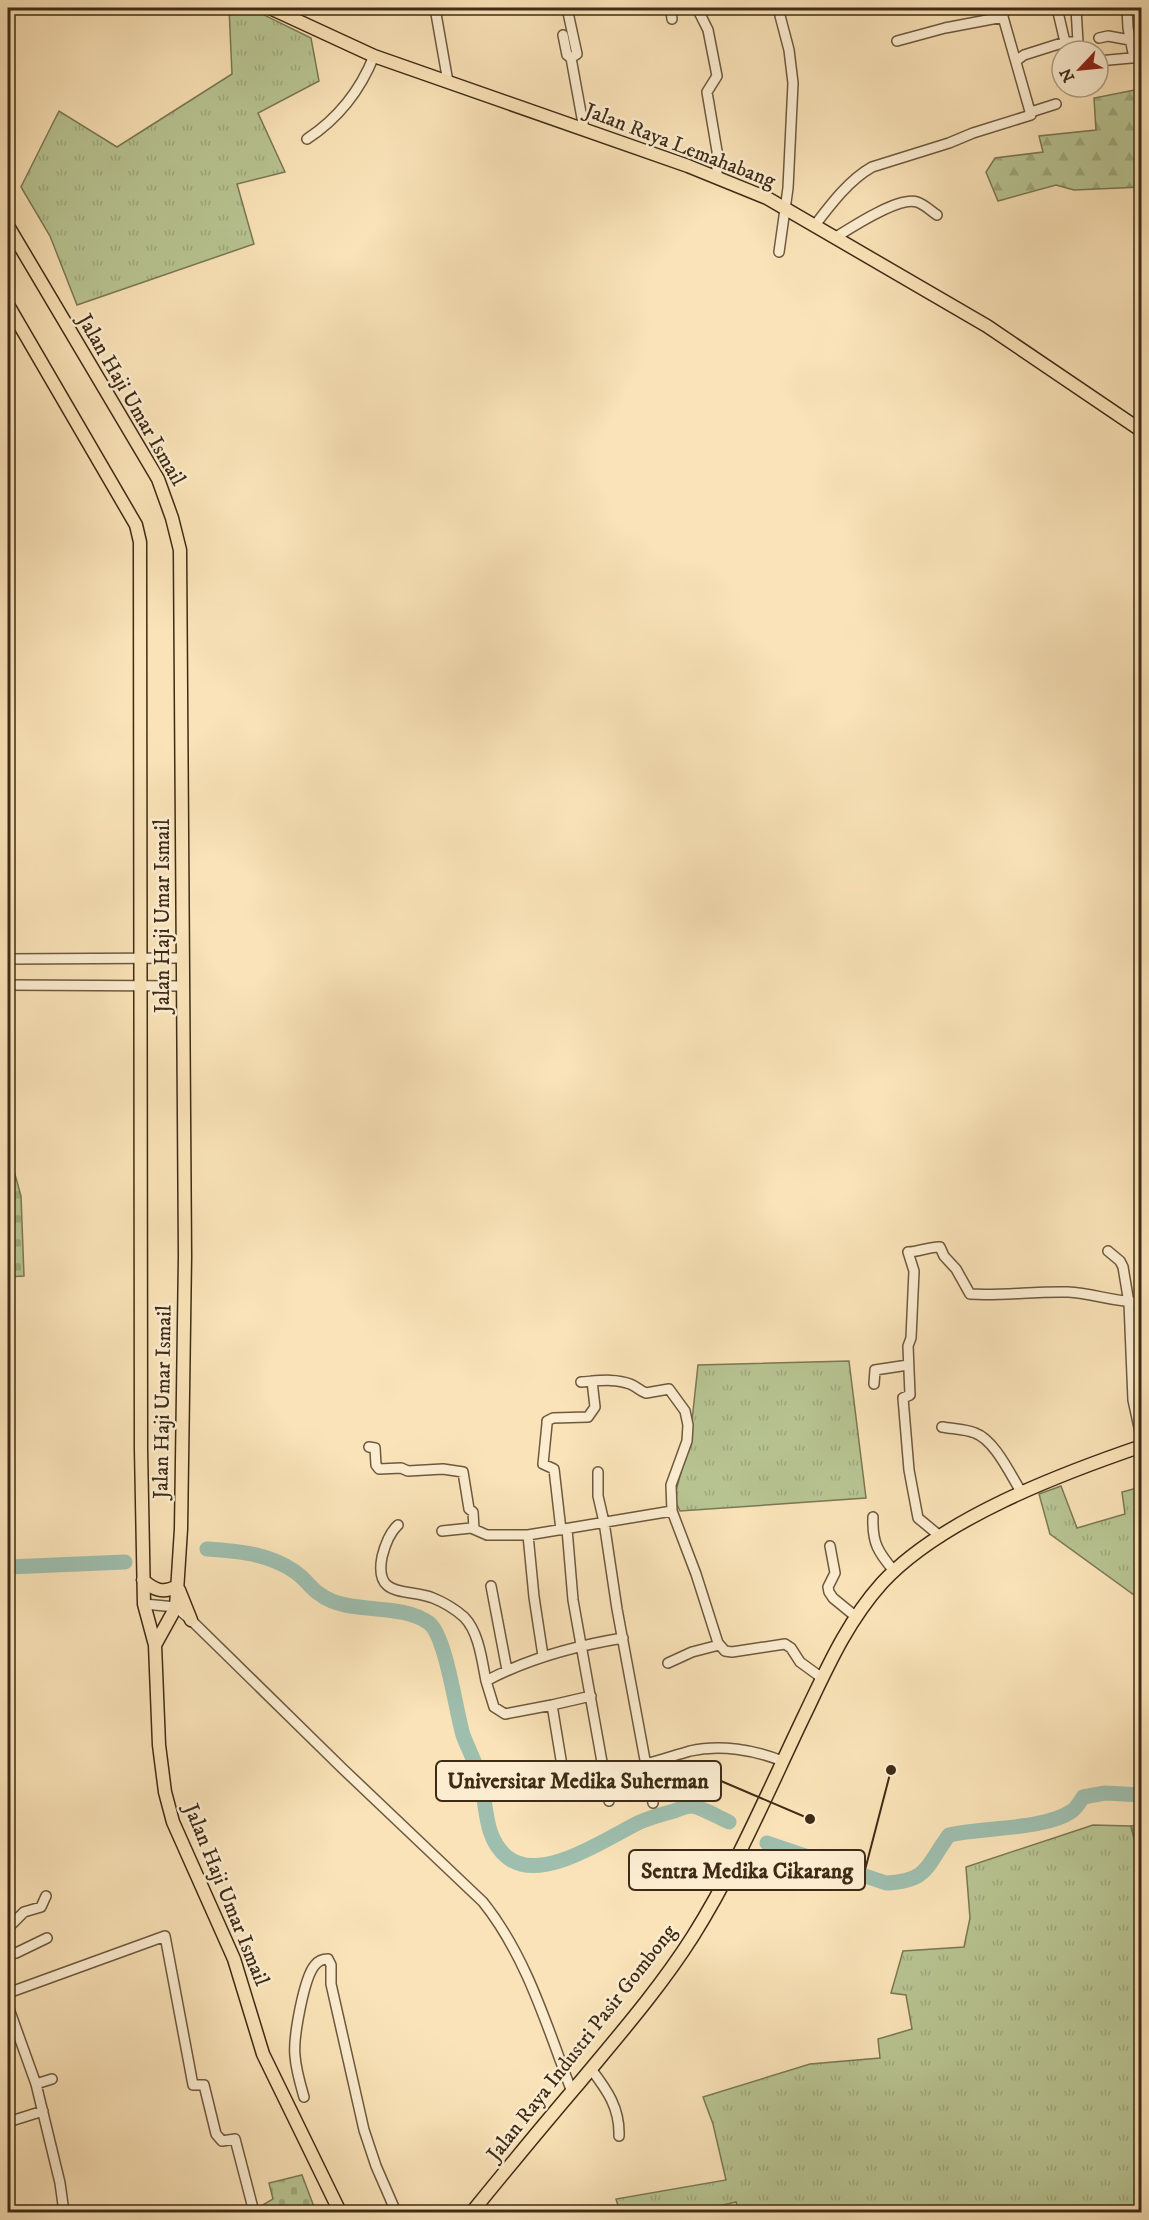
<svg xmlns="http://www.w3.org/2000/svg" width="1149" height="2220" viewBox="0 0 1149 2220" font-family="'IM FELL DW Pica',serif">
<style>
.grass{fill:url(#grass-tufts);stroke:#7b7854;stroke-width:1.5}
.forest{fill:url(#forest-firs);stroke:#7b7854;stroke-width:1.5}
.cemetery{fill:url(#cemetery-stones);stroke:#7b7854;stroke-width:1.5}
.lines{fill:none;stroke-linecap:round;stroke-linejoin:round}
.river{stroke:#9ebeae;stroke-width:15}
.minor-casing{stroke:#6d593e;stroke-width:12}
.major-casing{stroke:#3e2b16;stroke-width:15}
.minor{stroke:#fcedd1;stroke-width:9}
.major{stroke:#fae3b8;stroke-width:12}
.labels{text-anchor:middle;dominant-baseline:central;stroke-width:5;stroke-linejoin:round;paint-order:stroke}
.street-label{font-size:21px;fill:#3e2b16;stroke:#fcedd1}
.leader{fill:none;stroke:#3e2b16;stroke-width:2}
.callout-dot{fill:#3e2b16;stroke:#fcedd1;stroke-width:2}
.callout{fill:#fcedd1;stroke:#3e2b16;stroke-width:2}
.callout-label{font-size:22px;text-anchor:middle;font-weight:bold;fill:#3e2b16}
</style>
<defs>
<pattern id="grass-tufts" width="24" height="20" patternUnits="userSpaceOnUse" patternTransform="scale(1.5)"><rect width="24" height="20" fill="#b8c593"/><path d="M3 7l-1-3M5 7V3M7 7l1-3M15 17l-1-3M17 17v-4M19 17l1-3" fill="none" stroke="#9fa97e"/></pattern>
<pattern id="forest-firs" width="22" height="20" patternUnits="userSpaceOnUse" patternTransform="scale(1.5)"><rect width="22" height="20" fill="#b8c593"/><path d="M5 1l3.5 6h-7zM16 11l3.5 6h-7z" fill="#9fa97e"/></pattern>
<pattern id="cemetery-stones" width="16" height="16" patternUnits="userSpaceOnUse" patternTransform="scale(1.5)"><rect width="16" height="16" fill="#b8c593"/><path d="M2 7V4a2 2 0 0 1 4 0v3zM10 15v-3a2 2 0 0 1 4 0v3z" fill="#9fa97e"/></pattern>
</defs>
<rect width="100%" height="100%" fill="#fae3b8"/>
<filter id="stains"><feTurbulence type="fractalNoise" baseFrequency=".00333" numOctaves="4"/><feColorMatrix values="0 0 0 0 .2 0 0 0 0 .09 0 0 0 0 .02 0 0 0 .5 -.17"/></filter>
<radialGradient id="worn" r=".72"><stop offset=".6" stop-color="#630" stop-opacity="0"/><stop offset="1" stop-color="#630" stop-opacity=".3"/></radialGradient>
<path class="grass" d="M229,8H250L311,38L319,81L258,113L285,172L237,184L254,244L77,305L50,236L21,187L59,111L117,147L232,74Z
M849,1361L866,1498L680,1511L674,1498L690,1439L698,1365Z
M1061,1486L1077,1528L1125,1514L1122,1492L1141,1487V1600L1050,1534L1039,1494Z
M1093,1825L1131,1826L1142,1868L1141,2212H739L736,2202L693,2212H620L616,2199L726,2180L713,2124L703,2097L810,2064L880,2058L878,2039L912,2029L906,1995L891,1993L903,1951L964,1947L970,1918L966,1867Z"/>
<path class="forest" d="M1140,89L1141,187L1074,190L1056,185L998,201L986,172L995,158L1043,152L1039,136L1096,130L1094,98Z"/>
<path class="cemetery" d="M8,1149L21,1196L24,1276L8,1277Z
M1141,1824H1142L1141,1868L1131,1826Z
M302,2175L316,2212H259L261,2206L273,2199L269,2183Z"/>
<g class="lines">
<path class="river" d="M207,1549C237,1551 267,1553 294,1571C310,1582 311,1592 332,1601C362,1613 402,1604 429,1623C446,1636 456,1712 463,1735C469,1751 477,1765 481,1782C487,1807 484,1838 507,1857C541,1885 608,1837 640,1822C651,1817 663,1814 674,1811C679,1809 687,1806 692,1806C701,1807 720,1818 729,1822
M8,1567L125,1562
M767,1843L886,1883C929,1881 926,1866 949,1835C982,1827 1045,1830 1072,1811C1076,1808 1080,1802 1083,1797L1105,1793L1142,1795"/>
<g class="minor-casing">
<path id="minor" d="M435,8L448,82
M567,8L577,54L571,58
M697,8L708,30L717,76L707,92L717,151V176
M778,8L789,50L793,83L788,188L779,252
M1057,8L1065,42H1078
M1076,8L1078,42L1081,51
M1127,8L1128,28L1134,58
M672,19L671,11L676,8
M563,35L567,55L571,58L584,129
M1099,38L1108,36L1130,40
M897,41L945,28L1003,17
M1016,61L1024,55L1065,42
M1098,61L1142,57
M1031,112L1056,104
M307,139C339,118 360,91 374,56
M815,225C831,204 849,180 872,167L949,143L973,133L1031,115L1003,17L1004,8
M836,237C852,227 899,196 917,202C924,204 931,211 937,215
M8,959L182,958
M8,985L182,986
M1108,1251L1120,1261L1123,1267L1129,1303L1133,1400L1142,1441
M581,1382C597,1381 615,1378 630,1384C636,1386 640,1391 646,1393L669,1389L685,1411L688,1425L687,1441L671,1485L672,1511L696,1574L718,1643L725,1651L732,1652L785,1644L791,1648L800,1662L822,1678
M874,1384L875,1370L908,1365
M942,1427C953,1429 965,1429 975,1433C995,1440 1011,1476 1022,1493
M369,1447L375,1448L376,1465L379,1469L401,1468L408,1471L443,1469L463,1472L469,1509L473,1512L474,1529
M598,1472V1496L604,1522L617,1609L653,1803
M873,1517C872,1543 878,1552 894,1571
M398,1525C389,1533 385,1545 382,1557C374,1599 407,1588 433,1598C443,1602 456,1610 464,1617C479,1632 482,1661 486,1681
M567,1529L573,1600L609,1801
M561,1530L554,1469L543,1464L547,1424V1421L553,1418L588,1417L595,1407L592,1381
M442,1531L471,1528L487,1535H528L672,1511
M528,1535L534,1597L543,1656
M941,1537L918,1518L909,1470L903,1398L910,1395L908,1346L911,1338L914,1271L908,1252C918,1252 932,1246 940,1247L944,1256L956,1269L970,1294C1002,1296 1035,1291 1068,1292C1093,1293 1117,1303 1142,1302
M830,1546L835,1573L828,1587L829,1592L833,1598L855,1616
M491,1586L507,1670
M144,1604L176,1607L191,1620L343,1769L483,1902C527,1957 547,2027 572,2092
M668,1663L692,1652L719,1645
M591,1696L552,1705L505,1714L494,1707L486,1681C529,1658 574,1646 623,1638
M552,1705L567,1796
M646,1764C661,1760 676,1755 690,1751C720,1744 755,1750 782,1761
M8,1928L24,1912L41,1907L46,1896
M8,1954L16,1953L47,1938
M8,1993L165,1936L193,2085H204L216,2134L222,2141L235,2139L254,2212
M8,2006L36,2084L60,2183L64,2212
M591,2069C607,2090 620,2108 619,2136
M36,2084L52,2079
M304,2097C300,2083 296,2070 295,2056C293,2038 304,1977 315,1965C319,1960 323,1959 328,1959L331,1965V1984L364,2130L376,2166L396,2212
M8,2122L43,2111"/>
</g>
<g class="major-casing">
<path id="major" d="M270,8L374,56L688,166L767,198L987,326L1142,431
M8,226L158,479L172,518L180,550L185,1256L181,1529L176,1607L155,1645
M8,305L136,525L140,542L141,1449L144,1604L155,1645L159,1745L165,1792L173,1822L234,1959L263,2054L340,2212
M143,1580C154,1590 163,1594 177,1586
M179,1590L191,1620
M472,2212C507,2169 543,2125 580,2082C619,2035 660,1988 693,1936C737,1866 769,1789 805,1714C827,1668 847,1622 882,1583C941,1519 1060,1474 1142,1446"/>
</g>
<use href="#minor" class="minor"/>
<use href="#major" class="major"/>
</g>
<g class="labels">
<g class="street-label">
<text transform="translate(680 146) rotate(21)">Jalan Raya Lemahabang</text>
<text transform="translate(131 400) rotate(60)">Jalan Haji Umar Ismail</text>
<text transform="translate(163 916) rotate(-90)">Jalan Haji Umar Ismail</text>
<text transform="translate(163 1402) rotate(-89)">Jalan Haji Umar Ismail</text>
<text transform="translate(226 1895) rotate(68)">Jalan Haji Umar Ismail</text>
<text transform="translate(582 2043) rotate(-52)">Jalan Raya Industri Pasir Gombong</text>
</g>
</g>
<path class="leader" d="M810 1819L721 1781M891 1770L865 1870"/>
<g class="callout-dot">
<circle cx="810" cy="1819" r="6"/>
<circle cx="891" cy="1770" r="6"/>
</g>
<g class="callout">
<rect x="436" y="1761" width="285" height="40" rx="6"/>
<rect x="629" y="1850" width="236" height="40" rx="6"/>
</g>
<g class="callout-label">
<text x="578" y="1788">Universitar Medika Suherman</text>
<text x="747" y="1878">Sentra Medika Cikarang</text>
</g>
<rect width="1149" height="2220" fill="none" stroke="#fae3b8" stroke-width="30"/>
<rect x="9" y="9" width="1131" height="2202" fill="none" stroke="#3e2b16" stroke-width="3"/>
<rect x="15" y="15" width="1119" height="2190" fill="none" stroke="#3e2b16" stroke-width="1.5"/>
<g transform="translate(1080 69) rotate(244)"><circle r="28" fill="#fcedd1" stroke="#b09f86" stroke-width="1.5"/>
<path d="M0-4.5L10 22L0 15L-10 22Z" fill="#8f2418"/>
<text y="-9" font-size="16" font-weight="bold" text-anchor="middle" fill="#3e2b16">N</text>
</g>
<rect width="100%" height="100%" filter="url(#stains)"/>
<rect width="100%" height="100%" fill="url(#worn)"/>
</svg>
